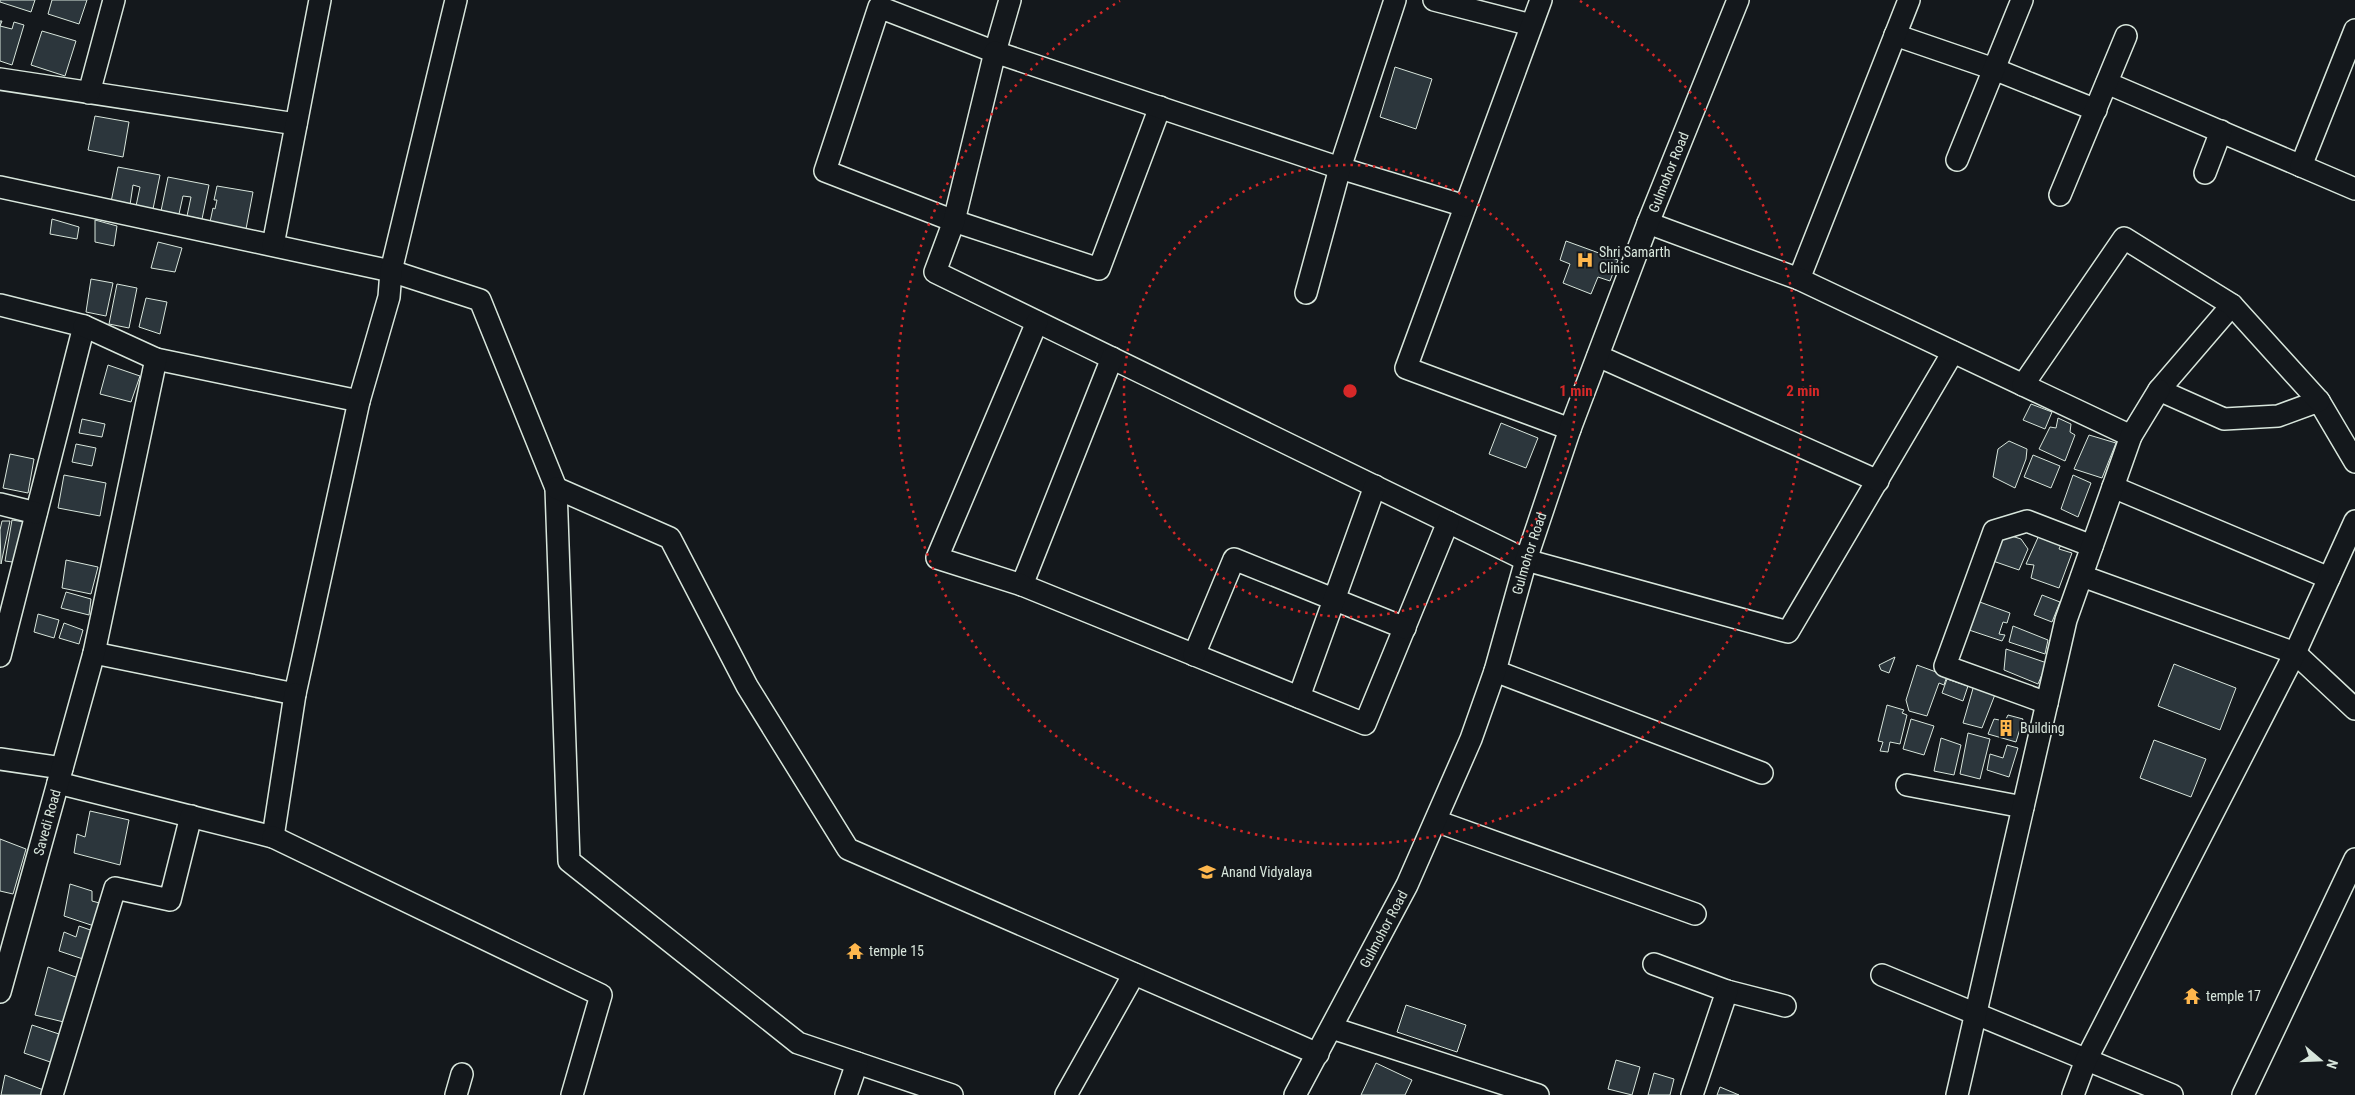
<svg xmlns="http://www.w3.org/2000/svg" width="2355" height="1095" viewBox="0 0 2355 1095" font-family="'Roboto Condensed',sans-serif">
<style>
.building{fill:#2c363c;stroke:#d8e6dc}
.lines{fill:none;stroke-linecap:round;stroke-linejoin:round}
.minor-casing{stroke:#d8e6dc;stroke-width:24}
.minor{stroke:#14181c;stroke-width:21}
.ring{fill:none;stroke:#d62828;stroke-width:2.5;stroke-dasharray:2.5 5}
.labels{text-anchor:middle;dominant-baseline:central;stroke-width:4;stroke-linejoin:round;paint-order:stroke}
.street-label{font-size:14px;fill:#d8e6dc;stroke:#14181c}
.poi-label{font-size:14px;fill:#d8e6dc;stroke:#14181c;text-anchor:start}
.centre{fill:#d62828;stroke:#14181c;stroke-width:2.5}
.ring-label{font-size:15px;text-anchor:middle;font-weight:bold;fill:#d62828;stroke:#14181c;stroke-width:4;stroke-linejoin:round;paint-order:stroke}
</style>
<rect width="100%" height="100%" fill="#14181c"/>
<path class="building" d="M0,0H35L31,12L0,2Z
M52,0H87L79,24L48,14Z
M0,21H2L0,26L12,29L14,22L24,25L12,65L0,61Z
M42,31L76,41L65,76L31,65Z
M1395,67L1432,79L1416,129L1380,117Z
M95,116L129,122L123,157L88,150Z
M118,167L160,175L153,209L136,206L140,187L133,185L130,205L111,202Z
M168,177L209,185L202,219L187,216L191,197L183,196L179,214L161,211Z
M217,186L253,192L246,229L210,222L213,208L215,209L217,200H214Z
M52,219L79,227L77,239L50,234Z
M95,220L117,226L114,246L95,242Z
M1566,241L1618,260L1610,281L1598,277L1591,294L1563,283L1570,264L1560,260Z
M158,242L182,248L175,272L151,268Z
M91,279L113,283L106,316L86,312Z
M117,284L137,288L129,328L109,324Z
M146,298L167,302L160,334L139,327Z
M108,365L140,376L131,402L100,394Z
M2031,404L2052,412L2045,429L2023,420Z
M2058,418L2071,424L2070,432L2075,435L2065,461L2039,449L2050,427L2056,428Z
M82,419L105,424L102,437L79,433Z
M1501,423L1538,438L1526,468L1489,454Z
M2089,435L2116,443L2102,478L2074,469Z
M2009,441L2027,449L2026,459L2015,488L1993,477L1998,449Z
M76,444L96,448L92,466L72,462Z
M10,454L34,459L28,493L3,488Z
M2033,455L2060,466L2051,488L2024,477Z
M64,475L106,483L100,516L58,508Z
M2073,475L2091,483L2078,517L2061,509Z
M12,520L30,523L20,563L5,561Z
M2,521H10L1,564L0,530Z
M2002,533L2021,539L2028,549L2019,570L1990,560Z
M2040,533L2063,540L2059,549L2072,553L2059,588L2031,578L2034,565L2026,564Z
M66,560L98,567L91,594L62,588Z
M66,592L91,599L89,615L61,608Z
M2042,595L2060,602L2052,622L2034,615Z
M1977,601L2010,613L2007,623L2003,622L1999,634L2005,635L2002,641L1966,629Z
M38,614L59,620L54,638L34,632Z
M64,623L83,630L79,644L59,638Z
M2013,626L2048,640L2045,654L2009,642Z
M2006,649L2047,663L2038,684L2004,670Z
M1895,657L1889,673L1881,670L1879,665Z
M2174,664L2236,688L2220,730L2158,706Z
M1917,665L1947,676L1944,685L1939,683L1927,716L1909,711L1906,700Z
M1947,679L1968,686L1963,701L1942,693Z
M1974,685L1996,692L1982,728L1963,723Z
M1887,705L1904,710L1902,713L1907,715L1900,744L1890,742L1888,752L1880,751L1883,742L1878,741Z
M2008,715L2023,719L2016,742L1988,734L1994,719L2005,721Z
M1911,719L1934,726L1924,755L1903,749Z
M1968,733L1990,739L1980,779L1960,774Z
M1941,738L1961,745L1954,775L1934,771Z
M2154,740L2206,759L2191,797L2140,778Z
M2007,745L2018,748L2009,777L1987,770L1990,754L2003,758Z
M90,811L129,820L120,865L74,853L77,834L85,837Z
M0,839L26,849L13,894L0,891Z
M70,884L92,891V901L107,905L100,928L64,916Z
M79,926L96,932L89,961L59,951L64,932L76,937Z
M48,967L84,980L72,1024L35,1015Z
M1406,1005L1466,1025L1457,1052L1397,1032Z
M32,1025L68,1037L59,1065L24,1053Z
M1616,1060L1640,1067L1632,1095L1608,1089Z
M1376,1063L1412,1080L1405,1095H1361Z
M1654,1073L1674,1079L1670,1095H1648Z
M5,1075L51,1093V1095H1Z
M1720,1087L1739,1095H1717Z"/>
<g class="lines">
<g class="minor-casing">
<g id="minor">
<path d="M1010,0L995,52L879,7L825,171L954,221L1099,269L1160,107"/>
<path d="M1434,0L1531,25"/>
<path d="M1541,0L1406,368L1570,429"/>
<path d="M1895,35L1994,69L2096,110"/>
<path d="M0,79L296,124"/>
<path d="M2107,83L2355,189"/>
<path d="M89,93L114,0"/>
<path d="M1957,160L2022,0"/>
<path d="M2301,166L2355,30"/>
<path d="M2205,173L2221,131"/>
<path d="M0,187L391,271L480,300L556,488L569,861L798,1043L952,1095"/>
<path d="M2060,195L2126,36"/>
<path d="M1465,206L1340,168L995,52L954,221L935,272L1526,560L1788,632L1953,352"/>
<path d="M1648,223L1799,279L1909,0"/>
<path d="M273,245L320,0"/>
<path d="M1799,279L2131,436"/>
<path d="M1306,293L1340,168L1395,0"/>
<path d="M0,305L84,326L0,656"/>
<path d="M2232,305L2159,390L2224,419L2278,416L2319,401L2355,462"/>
<path d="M1598,356L1878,481"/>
<path d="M1112,358L1022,585L1365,724L1448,522"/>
<path d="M156,359L359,401"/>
<path d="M2023,385L2124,238L2232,305L2319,401"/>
<path d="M2113,487L2329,578"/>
<path d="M556,488L670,538L747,686L848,849L1318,1054"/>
<path d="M0,504L36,513"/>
<path d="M2082,576L2295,653L2355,709"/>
<path d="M1022,585L937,558L1037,322"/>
<path d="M94,653L295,694L359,401L389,297L391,271L456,0"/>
<path d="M1194,655L1234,559L1405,628"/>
<path d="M1495,671L1762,773"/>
<path d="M1299,697L1375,486"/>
<path d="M2047,703L1945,666L1994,531L2027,521L2092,546"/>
<path d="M0,759L62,768"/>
<path d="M58,783L273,837L295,694"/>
<path d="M1907,785L2023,807"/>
<path d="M1436,821L1695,914"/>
<path d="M273,837L601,995L572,1095"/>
<path d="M1654,964L1727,991L1785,1006"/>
<path d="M1882,975L2172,1095"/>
<path id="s1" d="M0,992L94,653L156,359L84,326"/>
<path d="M1332,1028L1538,1095"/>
<path d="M52,1095L115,888L170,900L191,816"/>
<path d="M456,1095L462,1074"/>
<path d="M846,1095L857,1063"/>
<path d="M1066,1095L1134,974"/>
<path id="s2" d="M1295,1095L1407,885L1471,739L1495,671L1526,560L1570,429L1648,223L1738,0"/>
<path d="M1692,1095L1727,991"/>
<path d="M1957,1095L2066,620L2131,436L2159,390"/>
<path d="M2073,1095L2086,1060L2295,653L2355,521"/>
<path d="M2243,1095L2355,859"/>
</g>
</g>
<use href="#minor" class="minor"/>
</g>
<g class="ring">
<circle cx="1350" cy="391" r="226"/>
<path d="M1580 1A453 453 0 1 1 1120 1"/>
</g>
<defs>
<g id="hospital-bare" transform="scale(1.35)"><path d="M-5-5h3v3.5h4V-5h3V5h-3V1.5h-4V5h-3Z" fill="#ffb74d" stroke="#14181c" stroke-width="2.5" paint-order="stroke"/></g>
<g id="building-bare" transform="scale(1.35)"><path d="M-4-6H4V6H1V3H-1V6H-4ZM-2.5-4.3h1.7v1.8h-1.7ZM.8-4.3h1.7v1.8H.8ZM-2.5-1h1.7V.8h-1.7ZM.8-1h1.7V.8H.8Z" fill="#ffb74d" stroke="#14181c" stroke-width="2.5" paint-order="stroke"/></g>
<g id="school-bare" transform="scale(1.35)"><path d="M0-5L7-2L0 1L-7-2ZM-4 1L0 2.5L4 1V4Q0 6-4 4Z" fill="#ffb74d" stroke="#14181c" stroke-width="2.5" paint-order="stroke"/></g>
<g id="temple-bare" transform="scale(1.35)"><path d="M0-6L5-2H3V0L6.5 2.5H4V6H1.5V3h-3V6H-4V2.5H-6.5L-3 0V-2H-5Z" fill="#ffb74d" stroke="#14181c" stroke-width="2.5" paint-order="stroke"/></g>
</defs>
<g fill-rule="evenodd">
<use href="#hospital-bare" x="1585" y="260"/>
<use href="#building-bare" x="2006" y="728"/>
<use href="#school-bare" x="1207" y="872"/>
<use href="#temple-bare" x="855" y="951"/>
<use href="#temple-bare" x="2192" y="996"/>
</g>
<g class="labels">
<g class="street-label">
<text stroke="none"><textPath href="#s2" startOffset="998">Gulmohor Road</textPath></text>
<text stroke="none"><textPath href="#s2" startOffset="592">Gulmohor Road</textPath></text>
<text stroke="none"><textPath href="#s1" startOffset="176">Savedi Road</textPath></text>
<text stroke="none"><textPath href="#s2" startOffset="188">Gulmohor Road</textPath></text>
</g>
<g class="poi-label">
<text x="1599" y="252">Shri Samarth<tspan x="1599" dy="16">Clinic</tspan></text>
<text x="2020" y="728">Building</text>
<text x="1221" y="872">Anand Vidyalaya</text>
<text x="869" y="951">temple 15</text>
<text x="2206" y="996">temple 17</text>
</g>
</g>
<circle cx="1350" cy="391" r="8" class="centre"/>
<g class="ring-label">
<text x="1576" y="396">1 min</text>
<text x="1803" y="396">2 min</text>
</g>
<g transform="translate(2320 1060) rotate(109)" stroke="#14181c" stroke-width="4" paint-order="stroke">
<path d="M0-4L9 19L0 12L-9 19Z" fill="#d8e6dc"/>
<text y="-8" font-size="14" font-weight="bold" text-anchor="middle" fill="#d8e6dc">N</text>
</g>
</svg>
